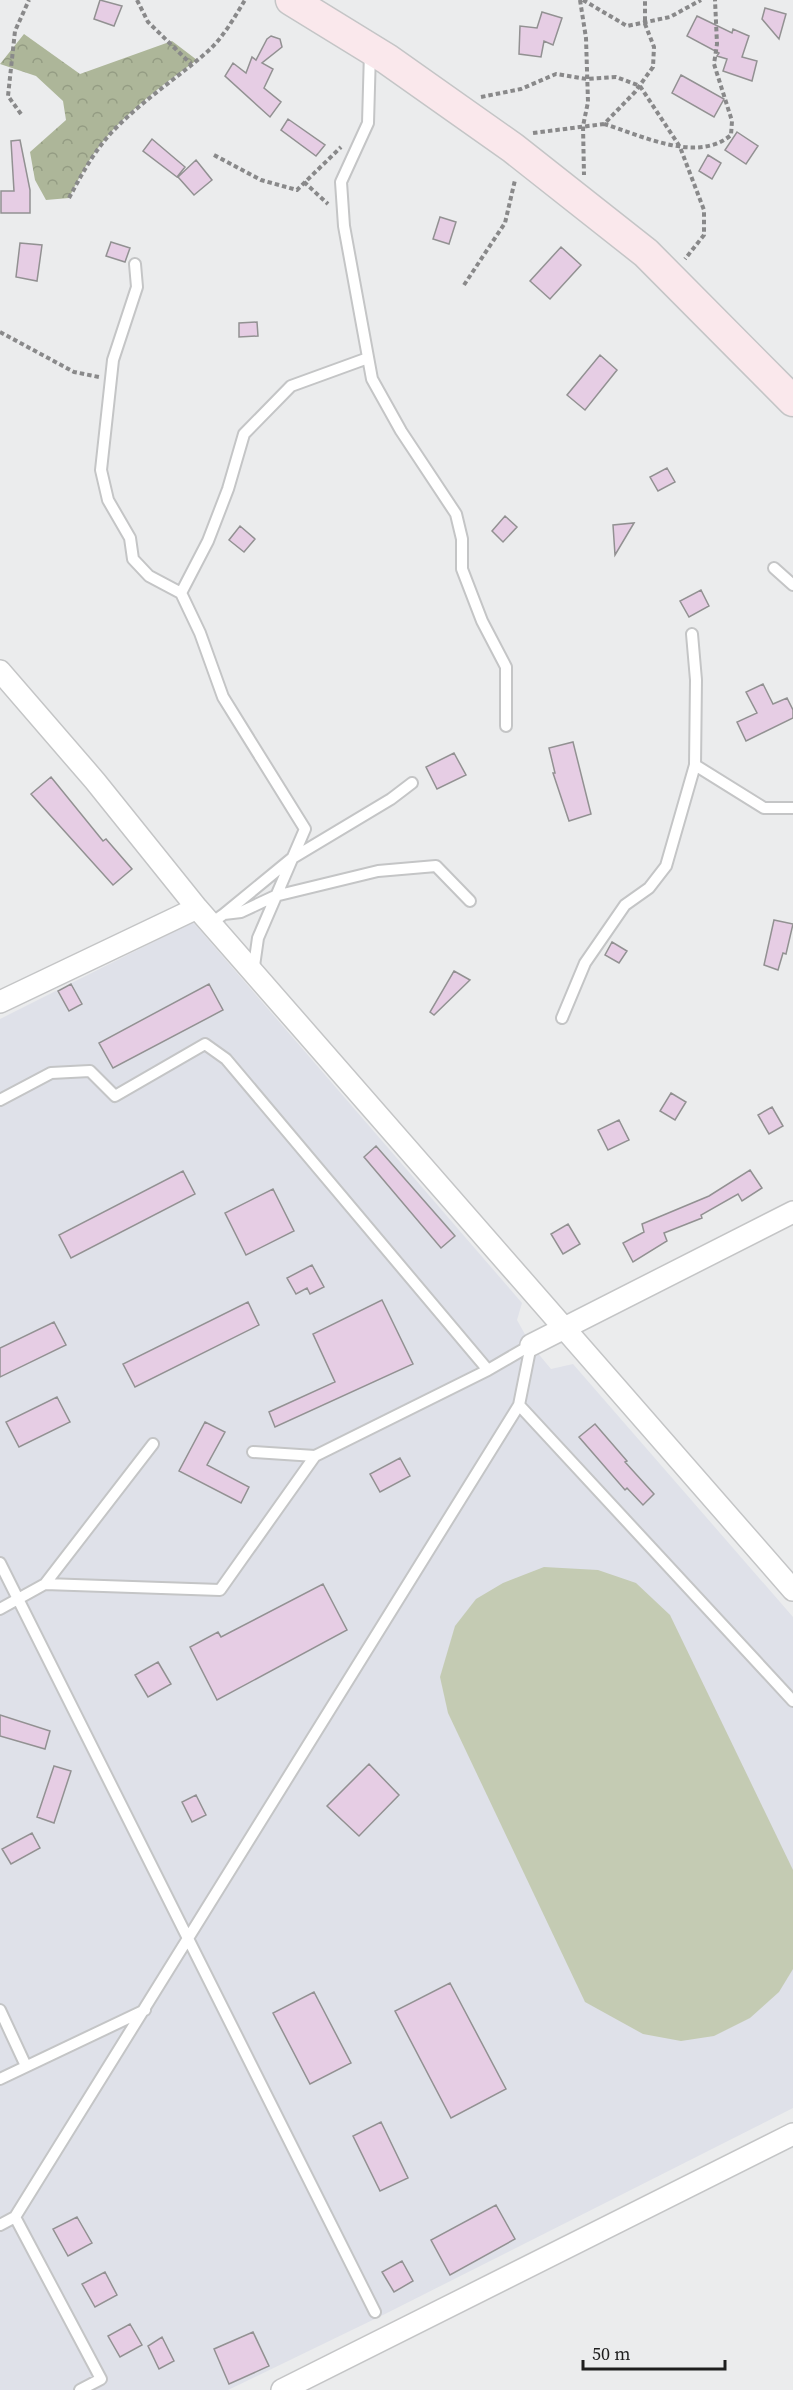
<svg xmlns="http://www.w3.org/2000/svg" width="793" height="2390" viewBox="0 0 793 2390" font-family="'Source Serif 4',serif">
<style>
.built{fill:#dfe1e9}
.forest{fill:url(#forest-crowns)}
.pitch{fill:#c4cbb3}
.building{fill:#e6cde4;stroke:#929192;stroke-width:1.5}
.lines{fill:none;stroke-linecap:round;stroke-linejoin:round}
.lane-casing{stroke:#c4c5c6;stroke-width:14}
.street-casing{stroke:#c4c5c6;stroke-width:24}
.secondary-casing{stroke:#c4c5c6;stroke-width:33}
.path{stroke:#89898a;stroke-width:4;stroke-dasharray:4.5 3;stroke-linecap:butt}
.lane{stroke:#fff;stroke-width:10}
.street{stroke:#fff;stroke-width:21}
.secondary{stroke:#fae8ec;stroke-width:30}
</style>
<defs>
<pattern id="forest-crowns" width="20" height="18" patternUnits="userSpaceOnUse" patternTransform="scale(1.5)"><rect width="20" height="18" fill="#adb699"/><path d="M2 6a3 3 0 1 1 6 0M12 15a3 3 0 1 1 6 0" fill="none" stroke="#949c83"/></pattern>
</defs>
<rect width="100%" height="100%" fill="#ebeced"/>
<path class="built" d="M193,922L522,1303L517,1320L531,1345L551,1369L573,1364L793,1617V2108L385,2314L228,2390H0V1019Z"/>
<path class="forest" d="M24,34L80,74L172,41L197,60C158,88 115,120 89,161C81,173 75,186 69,198L46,200L35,180L30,152L66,120L63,101L36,76L0,64Z"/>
<path class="pitch" d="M544,1567L598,1570L636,1583L670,1615L793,1870V1969L779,1992L750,2018L714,2036L681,2041L643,2034L585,2002L448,1713L440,1677L455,1626L476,1599L503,1583Z"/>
<path class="building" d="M100,0L122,6L114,26L94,19Z
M765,8L786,14L779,39L762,19Z
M542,12L562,18L553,45L544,41L541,57L519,54L520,26L537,28Z
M697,16L732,33L733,29L749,36L742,57L757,61L752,81L723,71L727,59L717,56L719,53L687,36Z
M271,36L280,39L282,47L262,63L273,69L264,88L281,102L270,117L225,76L233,63L246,73L252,57L256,60L267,39Z
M681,75L724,99L714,117L672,93Z
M288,119L325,145L316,156L281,130Z
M737,132L758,146L746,164L725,150Z
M152,139L185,167L177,177L143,151Z
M20,140L30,190V213H1V191H14L11,141Z
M708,155L721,163L712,179L699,171Z
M196,160L212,180L194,195L178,177Z
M440,217L456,222L449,244L433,239Z
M111,242L130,248L125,262L106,256Z
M20,243L42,245L37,281L16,277Z
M561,247L581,265L550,299L530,281Z
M257,322L258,336L239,337V323Z
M600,355L617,370L585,410L567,395Z
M667,468L675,482L658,491L650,477Z
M505,516L517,527L503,542L492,531Z
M634,523L615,555L613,525Z
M240,526L255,539L244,552L229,540Z
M701,590L709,606L689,617L680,601Z
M763,684L773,704L787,698L793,710V718L746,741L737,722L757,713L746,692Z
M573,742L591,814L569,821L553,773H555L549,748Z
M454,753L466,775L437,789L426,767Z
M51,777L103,841L106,839L132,869L113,885L31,794Z
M774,920L793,924L786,954L783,953L778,970L764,965Z
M612,942L627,951L619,963L605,955Z
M454,971L470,980L434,1015L430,1012Z
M71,984L82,1004L69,1011L58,991Z
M209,984L223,1010L113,1068L99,1043Z
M671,1093L686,1102L675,1120L660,1111Z
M772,1107L783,1126L769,1134L758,1115Z
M619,1120L629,1140L608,1150L598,1130Z
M376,1146L455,1236L441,1248L364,1157Z
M750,1170L762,1188L742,1201L738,1194L701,1215L702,1218L664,1233L667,1241L633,1262L623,1243L644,1232L642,1224L709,1196Z
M183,1171L195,1194L71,1258L59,1235Z
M273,1189L294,1231L246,1255L225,1213Z
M568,1224L580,1244L563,1254L551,1234Z
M312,1265L324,1287L310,1294L307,1288L296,1294L287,1278Z
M382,1300L413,1364L275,1427L269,1412L335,1382L313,1334Z
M248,1302L259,1325L135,1387L123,1364Z
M54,1322L66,1345L0,1377V1348Z
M57,1397L70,1422L19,1447L6,1422Z
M205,1422L225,1432L207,1465L249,1487L241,1503L179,1471Z
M595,1424L627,1461L625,1462L654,1494L643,1505L627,1488L625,1490L579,1437Z
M400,1458L410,1476L380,1492L370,1474Z
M323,1584L347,1630L217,1700L190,1647L218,1632L221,1637Z
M158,1662L171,1684L148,1697L135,1675Z
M0,1715L50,1731L45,1749L0,1736Z
M369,1764L399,1795L359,1836L327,1806Z
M54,1766L71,1771L54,1823L37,1817Z
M196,1795L206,1815L192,1822L182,1802Z
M32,1833L40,1848L11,1864L2,1849Z
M450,1983L506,2089L451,2118L395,2011Z
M314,1992L351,2063L310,2084L273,2013Z
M381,2122L408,2178L380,2191L353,2136Z
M496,2205L515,2239L450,2275L431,2240Z
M77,2217L92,2243L68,2256L53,2229Z
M402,2261L413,2281L394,2292L382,2272Z
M105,2272L117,2295L95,2307L82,2284Z
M130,2324L142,2345L120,2357L108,2336Z
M253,2332L269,2366L229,2384L214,2349Z
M162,2337L174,2361L159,2369L148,2346Z"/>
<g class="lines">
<g class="lane-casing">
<path id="lane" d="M370,52L368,123L341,182L344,226L372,379L401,431L456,514L462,539V569L482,621L506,667V726
M135,264L137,287L113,360L101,470L108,500L130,538L133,559L149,576L181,593L200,633L223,697L305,829L258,938L253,973
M774,568L793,585
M181,593L208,541L228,489L244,434L291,386L368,358
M695,765L764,808H793
M224,914L291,859L391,799L412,783
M210,924L224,914L241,912L275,896L378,871L436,866L470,901
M562,1018L585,963L625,905L649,888L666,866L695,765L696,680L692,634
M0,1100L51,1073L90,1071L115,1096L205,1044L226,1059L488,1370
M519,1405L793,1701
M253,1452L315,1456L488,1370L531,1345
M0,1563L375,2312
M45,1584L220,1590L315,1456
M0,1609L45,1584L153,1444
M0,2010L26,2066
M0,2079L145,2010
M15,2217L101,2379L80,2390
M0,2225L15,2217L519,1405L531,1345"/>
</g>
<g class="street-casing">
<path id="street" d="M0,671L95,781L197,908L793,1590
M0,1002L197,908
M531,1345L793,1212
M282,2390L793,2134"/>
</g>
<g class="secondary-casing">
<path id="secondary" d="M291,0L387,59L513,148L646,253L793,401"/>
</g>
<path class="path" d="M137,0L148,22L191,64
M580,0L586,38L588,102L583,126L584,175
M583,0L627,26L670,17L701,0
M481,97L521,89L556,74L587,79L616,77L640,86L680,147L704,210V235L685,259
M21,114L8,96L15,31L29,0
M604,124C641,135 697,164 731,135L732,121L714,64L717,44L715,0
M533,133L604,124L635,92L653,67L654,47L645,24V0
M214,155L261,180L297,190L341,147
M304,182L328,204
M69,198C82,174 95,149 115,129C143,100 176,79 207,52C223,38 234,18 245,0
M464,285L505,223L515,180
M0,332L74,372L99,377"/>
<use href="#lane" class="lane"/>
<use href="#street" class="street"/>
<use href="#secondary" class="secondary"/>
</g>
<path d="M583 2360v9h142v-9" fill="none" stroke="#1e1e1e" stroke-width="3"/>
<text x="592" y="2360" font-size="18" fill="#1e1e1e" stroke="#ebeced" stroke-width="4.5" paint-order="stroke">50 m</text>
</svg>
